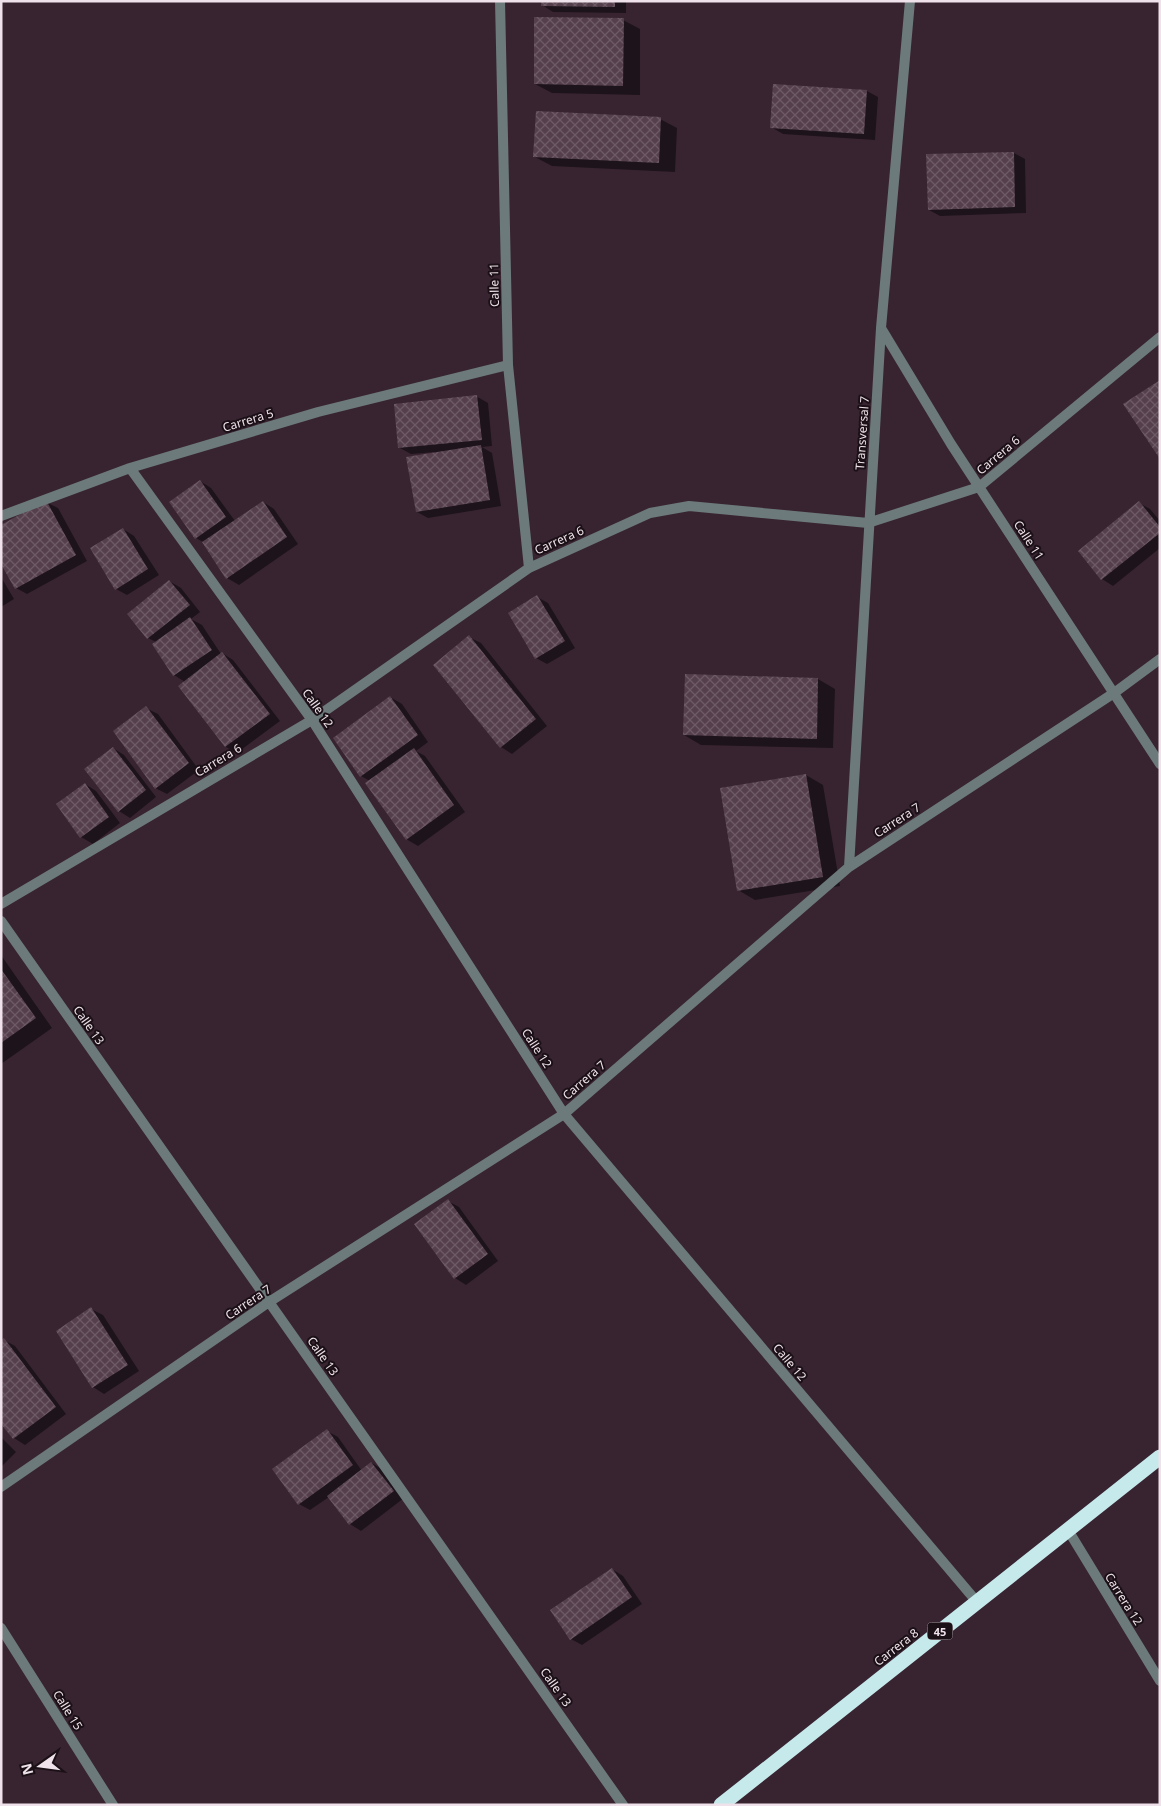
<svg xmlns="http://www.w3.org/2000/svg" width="1161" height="1806" viewBox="0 0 1161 1806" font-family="'Noto Sans',sans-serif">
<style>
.shadow{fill:#0007}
.building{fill:url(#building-cross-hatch)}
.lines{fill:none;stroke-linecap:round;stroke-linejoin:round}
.street{stroke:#6c7a7b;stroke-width:10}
.highway{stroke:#c6eaec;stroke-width:15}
.labels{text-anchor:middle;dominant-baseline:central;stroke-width:4;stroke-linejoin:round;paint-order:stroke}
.shield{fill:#1a1016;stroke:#b0a3aa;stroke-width:1}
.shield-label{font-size:11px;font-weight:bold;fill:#f0e2ea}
.street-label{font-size:12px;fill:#f0e2ea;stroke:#1a1016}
</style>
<defs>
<pattern id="building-cross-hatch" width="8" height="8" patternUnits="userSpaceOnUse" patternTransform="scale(1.25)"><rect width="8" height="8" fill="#553f4d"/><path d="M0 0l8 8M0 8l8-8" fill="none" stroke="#6e5a67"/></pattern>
</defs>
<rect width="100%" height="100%" fill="#382431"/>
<path class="shadow" d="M542,1H626V13L553,12L542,5Z
M623,20L640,29V95L552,93L535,84Z
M867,91L878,97L875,140L783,134L771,127Z
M660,119L677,128L675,172L552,166L535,157Z
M1014,153L1025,159L1026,213L940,216L929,210Z
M476,396L488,403L492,446L482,447L492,453L501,506L428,518L417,512L435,452L411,454L400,448Z
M200,481L211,488L235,521L263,502L274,509L298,544L239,585L227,578L203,542L196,538L170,503Z
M46,502L58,508L87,561L27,594L16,588Z
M1139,503L1150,509L1160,521V548L1113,586L1102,579Z
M123,529L134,536L159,575L127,595L116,589Z
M1,577L14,599L1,607Z
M169,581L181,588L200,612L191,619L202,625L221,654L222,653L233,660L280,721L237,753L226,747L180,686L185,682L174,675L156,642L148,638Z
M537,597L548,603L575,648L547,664L536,658Z
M469,637L481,643L547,726L512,754L501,747Z
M818,679L835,689L833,748L701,745L684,735Z
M390,697L402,704L428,742L416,751L425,756L465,812L418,846L406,839L370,781L361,776Z
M146,708L158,714L199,770L167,794L155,788Z
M113,748L124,755L156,797L130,818L119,811Z
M806,775L823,785L840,886L755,900L738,890Z
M85,784L96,791L120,823L93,844L81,837L58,804Z
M1,955L52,1028L1,1064Z
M448,1201L459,1207L498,1261L466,1285L455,1278Z
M91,1309L103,1315L139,1371L104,1394L93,1387Z
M4,1340L15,1346L66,1414L25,1445L14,1438L1,1421Z
M327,1431L338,1437L362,1471L372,1463L383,1470L404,1498L361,1531L350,1524L329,1497L310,1510L299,1504Z
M1,1437L16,1452L1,1467Z
M612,1569L623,1576L642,1604L582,1645L571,1639Z"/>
<path class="building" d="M541,1H615V7L541,6Z
M534,17L624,18L623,86L534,84Z
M773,84L867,90L864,134L770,128Z
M536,111L661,117L659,163L533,157Z
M1014,152L1015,207L928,210L926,154Z
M1160,380V459L1123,404Z
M477,395L482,440L398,448L394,404Z
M481,445L490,500L416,512L406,457Z
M200,480L226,517L195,539L169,502Z
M46,500L76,555L15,589L1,564V525Z
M263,501L287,537L226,579L202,542Z
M1139,501L1160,527V533L1101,580L1078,551Z
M123,528L148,569L115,590L90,548Z
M169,580L190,605L147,639L127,614Z
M537,595L565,641L535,659L508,613Z
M190,617L212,650L173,676L152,644Z
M469,635L536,719L500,748L433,665Z
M222,652L270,714L225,747L178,686Z
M685,674L818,678L817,739L683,735Z
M390,696L418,735L360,777L333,738Z
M146,706L189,763L155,789L113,731Z
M113,747L146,790L118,812L84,769Z
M414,748L454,805L406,840L365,783Z
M806,774L823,877L737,891L720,788Z
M85,783L109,817L80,838L56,804Z
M1,969L36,1018L1,1043Z
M448,1199L488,1254L454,1279L414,1224Z
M91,1307L128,1365L92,1388L56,1331Z
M4,1338L56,1407L13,1439L1,1424V1340Z
M327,1429L353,1465L298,1505L272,1469Z
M371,1462L394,1491L349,1525L327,1496Z
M612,1568L632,1597L570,1640L550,1610Z"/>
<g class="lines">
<path class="street" d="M500,1L508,365L529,568
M881,328L951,444L1160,764
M130,468L312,720L564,1114L977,1602
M1,516L130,468L318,412L508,365
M849,867L881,328L910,1
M1,904L312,720L529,568L650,513L689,506L868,523L979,487L1160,337
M1,921L623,1805
M1,1487L269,1302L564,1114L849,867L1114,693L1160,659
M1068,1530L1160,1681
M1,1628L113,1805"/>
<path class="highway" d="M721,1805L1160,1457"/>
</g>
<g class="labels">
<rect class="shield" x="927.5" y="1622.5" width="25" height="17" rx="4"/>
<g class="shield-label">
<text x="940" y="1631">45</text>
</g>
<g class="street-label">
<text transform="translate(494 285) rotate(-91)">Calle 11</text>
<text transform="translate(248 420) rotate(-17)">Carrera 5</text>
<text transform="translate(862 433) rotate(-86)">Transversal 7</text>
<text transform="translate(998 455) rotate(-40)">Carrera 6</text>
<text transform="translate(559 540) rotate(-24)">Carrera 6</text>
<text transform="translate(1029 540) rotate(57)">Calle 11</text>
<text transform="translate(318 708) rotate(55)">Calle 12</text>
<text transform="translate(218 760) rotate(-31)">Carrera 6</text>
<text transform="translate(897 820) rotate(-33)">Carrera 7</text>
<text transform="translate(89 1025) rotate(55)">Calle 13</text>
<text transform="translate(537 1048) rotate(57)">Calle 12</text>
<text transform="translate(584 1080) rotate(-41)">Carrera 7</text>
<text transform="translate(248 1302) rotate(-34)">Carrera 7</text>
<text transform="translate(323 1356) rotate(55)">Calle 13</text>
<text transform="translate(790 1362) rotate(50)">Calle 12</text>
<text transform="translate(1124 1599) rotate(58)">Carrera 12</text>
<text transform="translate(896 1647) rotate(-38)">Carrera 8</text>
<text transform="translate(556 1687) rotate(55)">Calle 13</text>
<text transform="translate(68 1710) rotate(58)">Calle 15</text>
</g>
</g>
<rect width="1161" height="1806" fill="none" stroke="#f0e2ea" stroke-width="5"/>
<g transform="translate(40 1766) rotate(256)" stroke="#1a1016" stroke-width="4" paint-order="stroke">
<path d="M0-4L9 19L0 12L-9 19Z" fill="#f0e2ea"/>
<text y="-8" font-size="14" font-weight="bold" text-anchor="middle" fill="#f0e2ea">N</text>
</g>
</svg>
